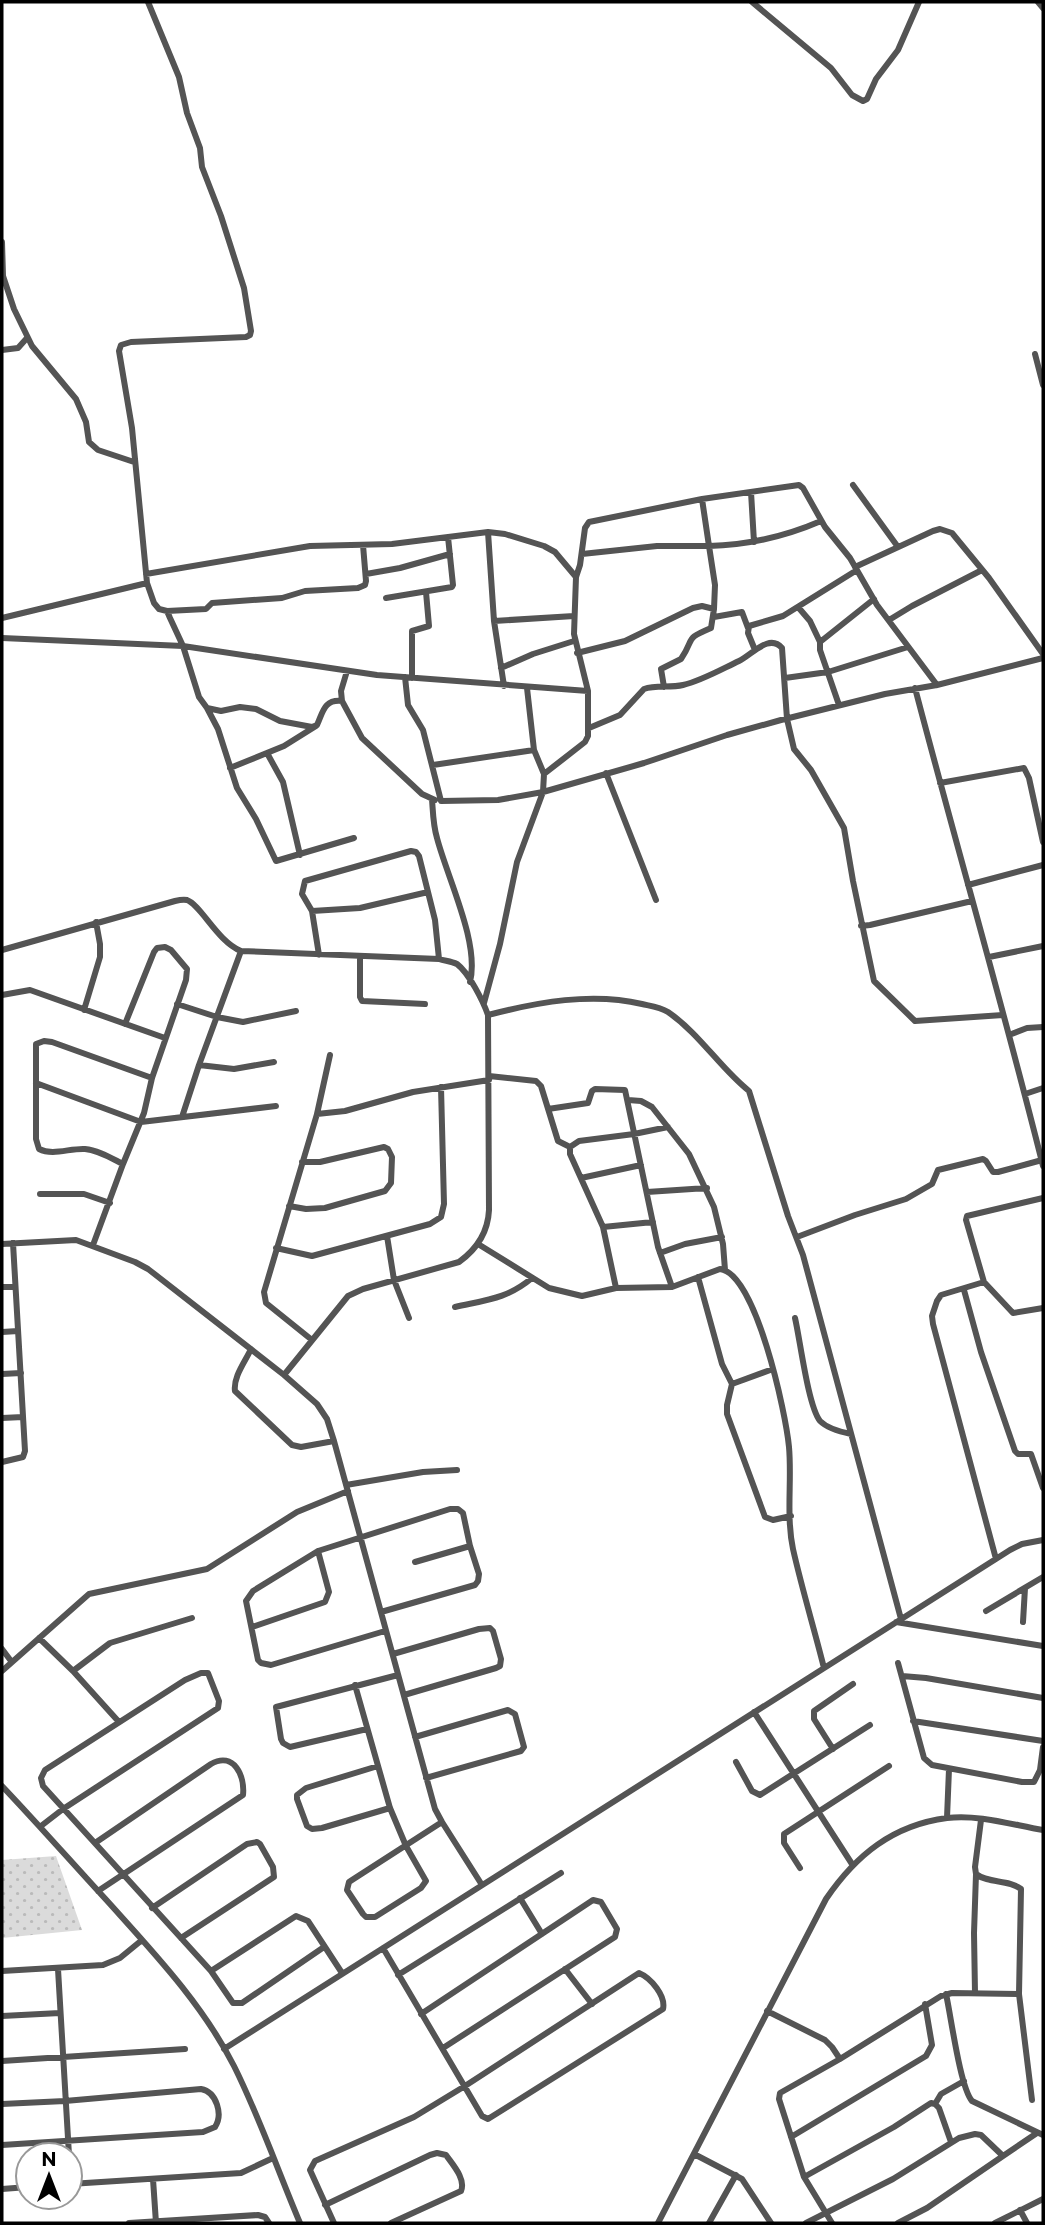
<svg xmlns="http://www.w3.org/2000/svg" width="1045" height="2225" viewBox="0 0 1045 2225" font-family="Montserrat,sans-serif">
<style>
.grass{fill:url(#grass-dots)}
.lines{fill:none;stroke-linecap:round;stroke-linejoin:round}
.minor{stroke:#545454;stroke-width:6}
</style>
<defs>
<pattern id="grass-dots" width="8" height="8" patternUnits="userSpaceOnUse" patternTransform="scale(1.75)"><rect width="8" height="8" fill="#dbdbdb"/><path d="M2 2h.1M6 6h.1" fill="none" stroke="#bababa" stroke-width="1.8" stroke-linecap="round"/></pattern>
</defs>
<rect width="100%" height="100%" fill="#fff"/>
<path class="grass" d="M56,1856L82,1930L2,1938V1860Z"/>
<g class="lines">
<path class="minor" d="M148,2L179,77L187,113L200,148L202,167L221,216L244,288L251,331L250,335L246,337L131,342L121,345L119,351L132,428L147,583L154,603L159,609L167,611L170,618L183,646L199,697L207,708L221,711L240,707L256,709L280,721L312,727L317,725C323,712 324,699 342,701
M752,2L831,68L852,95L863,101L867,99L876,79L898,50L919,2
M1038,2L1043,8
M2,242L3,276L14,309L32,346L76,399L86,422L89,442L98,450L134,462
M2,350L18,348L27,338
M1035,354L1043,385
M853,485L898,547
M751,492L754,542
M702,499L709,546C750,545 784,537 821,521
M488,532L494,621L504,686
M582,554L657,546H709L715,585L714,609
M855,567L933,531L940,529L952,533L989,578L1043,654
M146,574L310,546L392,544L488,532L505,534L544,546L555,552L576,577
M366,574L400,568L450,554
M386,598L452,587L453,585L448,537
M798,607L810,621L820,642
M167,611L206,609L212,603L282,598L305,591L358,588L365,585L366,581L363,545
M714,617L742,612L748,628
M2,618L147,583
M889,620L912,606L982,570
M494,621L574,616
M2,638L183,646L377,675L588,691
M755,650L748,633L749,626L783,616L857,570
M577,653L625,641L693,608L702,606L714,609L711,628C683,640 696,637 681,659L661,669L664,687
M501,668L533,654L574,641
M347,671L341,691L342,701L362,738L422,794L435,800
M405,677L408,705L423,730L441,801L498,800L543,792L644,763L727,735L781,720L885,694L937,685L1043,658
M412,678V631L429,626L426,592
M785,678L828,672L908,647
M527,688L534,750L544,774
M915,688C957,848 1003,1006 1043,1166
M839,705L820,650V642L874,599
M207,708L218,729L237,788L256,819L276,861L354,838
M589,728L620,715L644,689C656,685 670,688 683,685C701,681 722,669 739,661C752,655 769,633 782,648L787,719L794,749L811,770L844,828L853,881L874,981L915,1021L1003,1015
M267,753L283,782L300,855
M433,765L534,750
M230,768L284,746L316,726
M606,773L656,900
M940,783L1024,768L1029,778L1043,842
M432,799C433,812 433,825 437,838C447,877 480,943 470,982
M968,885L1043,865
M312,911L360,908L428,892
M861,926L870,925L972,901
M2,950L175,901C179,900 183,899 187,900C201,905 217,941 241,951L439,959C445,961 451,961 457,964C469,973 483,1001 488,1015L489,1210C488,1232 477,1249 459,1262L363,1289L348,1296L284,1375
M319,955L312,911L302,894L305,881L411,851L416,852L419,856L435,920L439,959
M360,956V997L362,1001L425,1004
M989,957L1043,946
M2,995L30,990L165,1038
M484,1003L500,944L517,862L543,792L544,774L585,742L588,736V691L574,634L576,577L580,565L585,528L589,522L702,499L799,485L803,488L825,527L850,558L877,605L937,685
M177,1004L217,1017L243,1022L296,1011
M84,1010L100,957V944L96,922
M488,1015C538,1002 592,992 642,1004C651,1006 660,1007 668,1012C700,1034 720,1068 749,1091L788,1216L803,1255L901,1619
M1009,1035L1027,1028L1043,1027
M199,1065L234,1069L274,1062
M489,1076L536,1081L541,1086L558,1141L570,1147
M36,1083L141,1122L276,1106
M1025,1094L1043,1088
M628,1100L641,1101L652,1107L689,1154L714,1207L723,1244L725,1270
M548,1109L588,1103L592,1091L595,1089L625,1090L658,1247L672,1287
M317,1114L345,1111L413,1092L489,1080
M182,1117L199,1065L241,951
M123,1164C111,1158 98,1150 85,1149C70,1148 53,1156 39,1149L36,1139V1044L44,1041L52,1042L152,1078
M581,1178L641,1165
M647,1192L707,1188
M40,1194H84L110,1203
M289,1206L306,1209L325,1208L385,1191L391,1183L392,1157L388,1149L384,1147L320,1162H302
M603,1227L653,1222
M387,1236L394,1280L409,1318
M797,1237L855,1215L906,1199L932,1184L938,1170L983,1159L986,1161L993,1172H998L1042,1160
M2,1244L76,1240L135,1262L148,1269L284,1375L317,1404L327,1419L334,1441L435,1809L442,1822L482,1885
M478,1244L549,1288L582,1296L616,1288L672,1287L720,1269C756,1273 786,1414 789,1447C792,1480 786,1516 793,1549C802,1589 814,1628 824,1668
M93,1245L123,1164L144,1113L152,1078L186,980L187,969L171,950L165,947L157,948L154,952L125,1024
M276,1248L312,1256L430,1224L441,1217L444,1204L441,1087
M660,1253L685,1244L722,1237
M698,1277L722,1364L732,1384
M984,1282L966,1220L967,1216L1043,1198
M2,1287H14
M616,1288L603,1227L570,1154V1147L579,1141L634,1134L668,1127
M964,1290L981,1352L1015,1451L1018,1454H1031L1043,1488
M455,1307C486,1300 507,1299 532,1278
M795,1318C800,1339 808,1406 820,1421C828,1429 841,1432 851,1434
M2,1332L18,1331
M312,1340L266,1303L264,1292L317,1114L330,1055
M251,1349C245,1362 233,1377 235,1391L292,1445L301,1447L334,1441
M773,1369L732,1384L727,1405V1414L765,1517L773,1520L791,1516
M2,1374L21,1373
M2,1418L23,1417
M2,1462L23,1457L25,1451L13,1243
M346,1485L423,1472L457,1470
M996,1559L933,1324L932,1316L937,1301L941,1295L984,1282L1013,1313L1043,1308
M415,1562L470,1546
M986,1611L1043,1577
M381,1612L475,1585L478,1581L479,1574L470,1546L463,1513L458,1509H450L318,1551L253,1591L246,1601L258,1660L261,1663L271,1665L385,1631
M896,1622L1043,1646
M1023,1622L1025,1588
M252,1627L325,1602L329,1592L318,1551
M39,1638L73,1671L119,1722
M2,1649L11,1661
M393,1654L479,1629L490,1628L493,1631L501,1659L500,1666L496,1668L404,1695
M898,1663L924,1758L932,1765L1022,1782H1034L1040,1770L1043,1747
M2,1671L89,1594L207,1569L297,1512L348,1491
M73,1671L110,1643L192,1618
M902,1676L926,1678L1043,1698
M355,1685L390,1808L406,1846L426,1881L421,1888L375,1917H366L363,1914L347,1890L349,1882L352,1880L442,1822
M754,1712L852,1864
M913,1721L1043,1741
M367,1729L290,1747L283,1743L281,1739L276,1707L398,1675
M415,1737L508,1710L515,1714L524,1747L521,1751L426,1778
M833,1749L814,1719V1711L853,1684
M736,1762L752,1791L760,1795L870,1725
M378,1766L306,1788L297,1795V1799L307,1826L312,1829L322,1828L390,1808
M2,1786C39,1825 74,1865 110,1904C155,1954 203,2005 234,2066C259,2116 278,2171 300,2223
M947,1818L949,1769
M981,1820L975,1867L976,1874C989,1884 1008,1879 1021,1889L1019,1994L1032,2100
M41,1826L63,1809L218,1708L219,1701L208,1673H201L185,1680L45,1770L41,1778L43,1786L211,1971L233,2003H242L324,1947
M95,1843L211,1764C234,1751 245,1776 243,1795L98,1891
M800,1868L784,1843V1834L889,1766
M520,1898L542,1934
M152,1908L247,1844L257,1842L260,1844L273,1867L274,1877L181,1938
M58,1969L69,2155
M565,1969L592,2004
M2,1971L103,1965L120,1958L142,1940
M211,1971L296,1916L308,1921L342,1973
M398,1975L561,1873
M975,1993L974,1933L976,1874
M946,1994C951,2016 960,2087 972,2101L1043,2135
M767,2011L825,2040L832,2047L840,2059
M421,2014L593,1900L601,1902L617,1929L615,1937L443,2048
M2,2016L60,2013
M224,2049L1010,1550L1022,1544L1043,1540
M2,2061L185,2049
M2,2104L65,2101L201,2089C217,2092 223,2115 215,2127L203,2132L2,2145
M935,2104L941,2094L964,2081
M791,2137L926,2056L932,2045L925,2004
M694,2154L742,2179L771,2223
M1003,2156L1037,2133
M804,2177L894,2127L931,2103L935,2104L939,2108L951,2142
M153,2179L156,2223
M70,2184L241,2173L273,2158
M2,2189L28,2187
M325,2205L430,2155L437,2153L446,2155C453,2165 466,2179 461,2191L391,2223
M1020,2210L1027,2223
M129,2223L258,2215L265,2217L269,2223
M334,2223L310,2170L315,2161L414,2117L465,2086L639,1973C651,1978 666,1996 663,2009L488,2119L482,2116L383,1948
M658,2223L826,1899C856,1855 893,1825 947,1818C978,1814 1013,1825 1043,1830
M709,2223L736,2175
M806,2223L893,2179L959,2138L975,2134L981,2135L1003,2156L927,2208L898,2223
M832,2223L804,2177L779,2099L780,2093L840,2059L941,1996L952,1993L1019,1994
M995,2223L1043,2199"/>
</g>
<rect width="1045" height="2225" fill="none" stroke="#000000" stroke-width="7"/>
<g transform="translate(49 2176)"><circle r="33" fill="#ffffff" stroke="#999999" stroke-width="2"/>
<path d="M0-5L12 26L0 18L-12 26Z" fill="#000000"/>
<text y="-10" font-size="19" font-weight="bold" text-anchor="middle" fill="#000000">N</text>
</g>
</svg>
